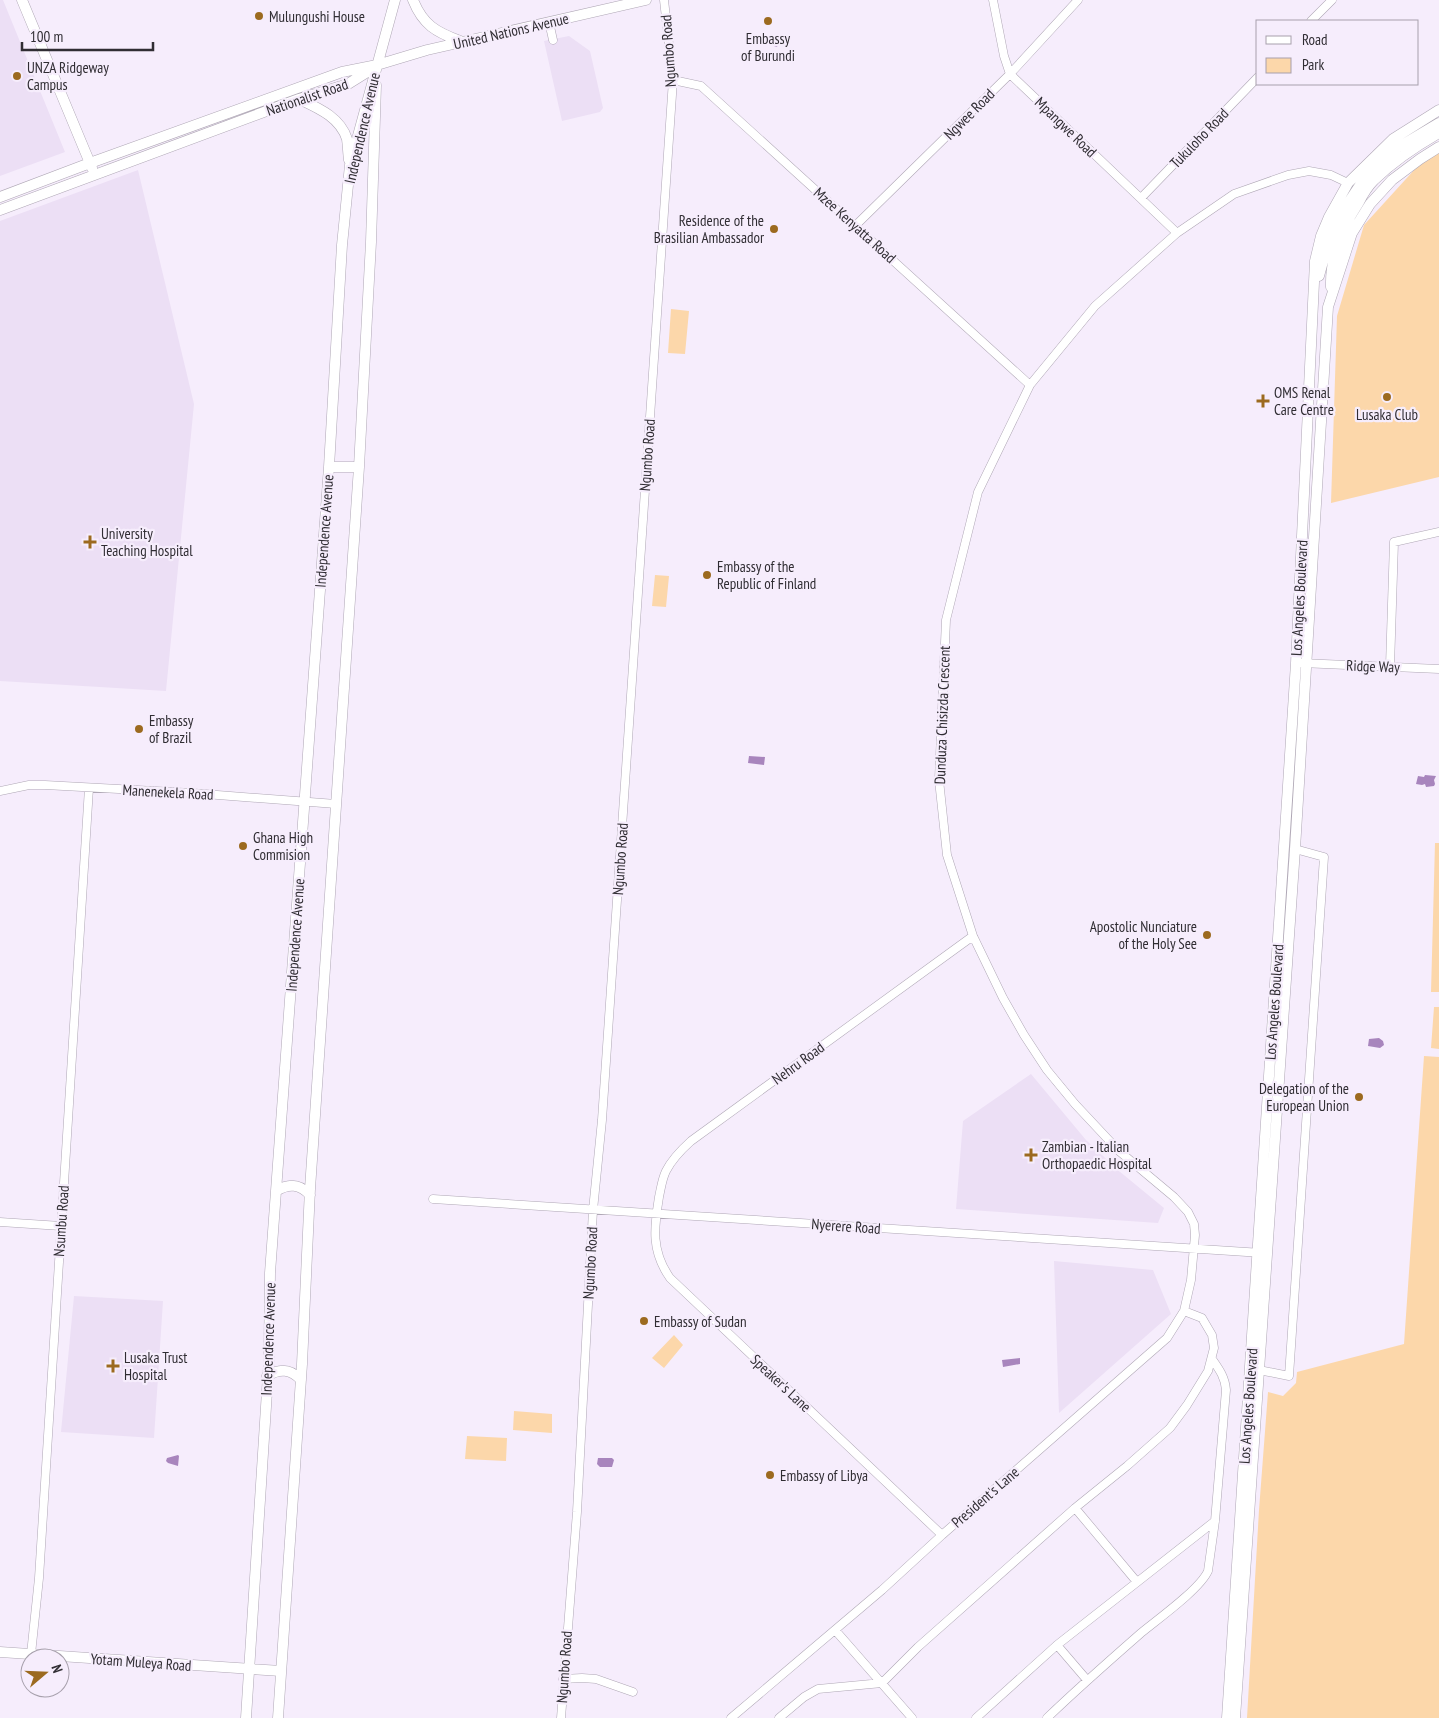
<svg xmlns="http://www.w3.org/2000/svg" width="1439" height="1718" viewBox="0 0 1439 1718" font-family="'PT Sans Narrow',sans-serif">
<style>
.built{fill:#ecdff5}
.green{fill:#fcd7aa}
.water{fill:#a885bd}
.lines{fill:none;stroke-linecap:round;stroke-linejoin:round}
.street-casing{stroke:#afa7b5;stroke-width:9}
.secondary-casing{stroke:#afa7b5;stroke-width:11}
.street{stroke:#fff;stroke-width:8}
.secondary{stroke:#fff;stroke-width:10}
.poi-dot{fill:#9c6a1f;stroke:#f6edfc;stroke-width:2}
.labels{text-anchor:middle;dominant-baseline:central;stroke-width:4.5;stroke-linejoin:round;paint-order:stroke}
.poi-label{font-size:15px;fill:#302d33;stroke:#f6edfc;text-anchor:start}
.street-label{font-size:15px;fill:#302d33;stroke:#f6edfc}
</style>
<rect width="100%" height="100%" fill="#f6edfc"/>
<path class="built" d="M0,0H3L65,152L0,176Z
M569,36L590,51L603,108L600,112L562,121L544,41Z
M138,170L194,404L166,691L0,681V221Z
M1031,1074L1086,1140L1119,1171L1164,1208L1158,1223L956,1209L963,1121Z
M1054,1261L1153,1270L1171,1314L1059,1413Z
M74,1296L163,1301L154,1438L61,1432Z"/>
<path class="green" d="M1439,150V477L1331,503L1337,316L1364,225L1426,157Z
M671,309L689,311L685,354L668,353Z
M655,575L669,576L666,607L652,606Z
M1435,843H1439V992H1431Z
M1434,1007H1439V1049L1431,1048Z
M1424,1056L1439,1057V1718H1247L1259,1510L1268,1392L1283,1396L1296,1383L1297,1372L1404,1344Z
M674,1335L683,1345L664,1368L652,1358Z
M514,1411L552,1414V1433L513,1430Z
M467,1436L507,1438L506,1461L465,1459Z"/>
<path class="water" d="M767,36L780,40L777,47L765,43Z
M749,756L765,757L764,765L748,763Z
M1425,775L1436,776L1434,780L1435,784L1434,786L1426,787L1425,784L1422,785L1416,784L1418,776L1424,777Z
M1379,1038L1383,1041L1384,1045L1380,1048L1368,1046L1369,1039Z
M1020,1358V1364L1003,1367L1002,1360Z
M178,1455L179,1456L178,1466L168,1463L166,1461L167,1458Z
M598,1458H612L614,1460L612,1467H600L597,1464Z"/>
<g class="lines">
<g class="street-casing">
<path id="street" d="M993,0L1004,56L1010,74L1177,233
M1311,21L1332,0
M549,22L553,40
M673,80L701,86L1030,385
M1141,198L1258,77
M856,225L1010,74L1078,0
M1301,663L1439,669
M1390,666L1394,542L1439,532
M0,791L29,785H45L192,793L336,804
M433,1199L1262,1253
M0,1222L61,1226
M1254,1369L1289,1376L1324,857L1295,849
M1075,1508L1137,1582
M942,1535L670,1278C651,1251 654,1228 659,1197C661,1188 662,1179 666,1171C672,1159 681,1150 691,1141L973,936
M835,1630L912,1718
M1057,1645L1087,1680
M31,1654L39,1578L89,788
M563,1679L582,1678L596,1679L633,1692
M561,1718L577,1512L593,1210L602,1120L673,80L664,0
M731,1718L882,1590L942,1535L1167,1338L1184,1311L1191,1280L1195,1235L1194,1224L1188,1212L1174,1197L1119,1151L1075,1104L1047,1070L1024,1035L1003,998L973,936L947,855L939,780L946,620L978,492L1030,385L1095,306L1177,233L1234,194L1288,175L1309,171L1331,175L1348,183
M779,1718L804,1697L818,1689L882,1683L918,1647L1075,1508L1127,1466L1170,1428L1187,1405L1208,1371L1214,1348L1212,1335L1202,1318L1184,1311
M976,1718L1057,1645L1215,1521
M1047,1718C1077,1689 1109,1661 1141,1633C1158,1619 1200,1589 1208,1571L1215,1521L1226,1390C1225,1377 1219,1369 1212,1359"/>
</g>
<g class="secondary-casing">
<path id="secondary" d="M22,0L92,168
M413,0C423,25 436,32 460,41
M299,99C318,108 340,117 347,139C348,146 348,153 349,160
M0,197L90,163L342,72L377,65L427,50L646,0
M0,210L299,99L348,84L372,69
M1319,276L1327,247L1340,215L1366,176L1397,148L1439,123
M1331,287C1330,256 1342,228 1359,202C1363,194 1368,186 1374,180C1394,161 1416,146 1439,133
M329,467H359
M276,1191C289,1183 300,1184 310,1195
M267,1376C280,1368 291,1369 301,1380
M0,1652L281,1671
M246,1718L269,1360L270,1273L329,467L342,245L350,165L395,0
M278,1718L302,1364L310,1189L359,467L371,242L376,85
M1227,1718L1296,663L1315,261L1321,236L1329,217L1348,183L1393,139L1439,110
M1235,1718L1295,849L1328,307L1352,233L1370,204L1392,180L1420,159L1439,147"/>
</g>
<use href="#street" class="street"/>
<use href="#secondary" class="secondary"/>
</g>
<g class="poi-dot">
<circle cx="259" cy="16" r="5"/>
<circle cx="768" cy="21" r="5"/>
<circle cx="17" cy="76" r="5"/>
<circle cx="774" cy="229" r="5"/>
<circle cx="1387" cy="397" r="5"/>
<path d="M1260.5 393.5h5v5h5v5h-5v5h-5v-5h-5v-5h5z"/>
<path d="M87.5 534.5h5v5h5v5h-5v5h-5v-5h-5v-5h5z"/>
<circle cx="707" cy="575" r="5"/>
<circle cx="139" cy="729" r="5"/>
<circle cx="243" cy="846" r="5"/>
<circle cx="1207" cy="935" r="5"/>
<circle cx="1359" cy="1097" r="5"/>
<path d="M1028.5 1147.5h5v5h5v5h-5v5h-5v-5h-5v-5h5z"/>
<circle cx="644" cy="1321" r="5"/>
<path d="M110.5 1358.5h5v5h5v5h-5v5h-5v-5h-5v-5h5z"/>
<circle cx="770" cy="1475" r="5"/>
</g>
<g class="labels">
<g class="poi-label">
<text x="269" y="16">Mulungushi House</text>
<text x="768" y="38" text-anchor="middle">Embassy<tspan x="768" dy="17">of Burundi</tspan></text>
<text x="27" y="67">UNZA Ridgeway<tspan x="27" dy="17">Campus</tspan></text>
<text x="764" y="220" text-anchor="end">Residence of the<tspan x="764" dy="17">Brasilian Ambassador</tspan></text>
<text x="1274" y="392">OMS Renal<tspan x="1274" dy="17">Care Centre</tspan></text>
<text x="1387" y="414" text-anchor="middle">Lusaka Club</text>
<text x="101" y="533">University<tspan x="101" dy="17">Teaching Hospital</tspan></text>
<text x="717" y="566">Embassy of the<tspan x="717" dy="17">Republic of Finland</tspan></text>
<text x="149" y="720">Embassy<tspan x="149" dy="17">of Brazil</tspan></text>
<text x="253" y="837">Ghana High<tspan x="253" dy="17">Commision</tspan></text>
<text x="1197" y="926" text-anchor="end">Apostolic Nunciature<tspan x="1197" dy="17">of the Holy See</tspan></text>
<text x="1349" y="1088" text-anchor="end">Delegation of the<tspan x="1349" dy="17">European Union</tspan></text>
<text x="1042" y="1146">Zambian - Italian<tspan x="1042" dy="17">Orthopaedic Hospital</tspan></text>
<text x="654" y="1321">Embassy of Sudan</text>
<text x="124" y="1357">Lusaka Trust<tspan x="124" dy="17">Hospital</tspan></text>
<text x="780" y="1475">Embassy of Libya</text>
</g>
<g class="street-label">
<text transform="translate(511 31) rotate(-13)">United Nations Avenue</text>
<text transform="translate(668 51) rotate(-94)">Ngumbo Road</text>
<text transform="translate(307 97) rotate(-19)">Nationalist Road</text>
<text transform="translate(969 114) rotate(-45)">Ngwee Road</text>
<text transform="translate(1066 127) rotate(44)">Mpangwe Road</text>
<text transform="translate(362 128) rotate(-77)">Independence Avenue</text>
<text transform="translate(1199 138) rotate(-46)">Tukuloho Road</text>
<text transform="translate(855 225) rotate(42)">Mzee Kenyatta Road</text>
<text transform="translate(647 455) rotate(-86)">Ngumbo Road</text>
<text transform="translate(324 531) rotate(-86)">Independence Avenue</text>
<text transform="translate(1299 598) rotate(-87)">Los Angeles Boulevard</text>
<text transform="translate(1373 666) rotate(2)">Ridge Way</text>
<text transform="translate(942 715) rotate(-88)">Dunduza Chisizda Crescent</text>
<text transform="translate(168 792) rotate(3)">Manenekela Road</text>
<text transform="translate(620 859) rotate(-86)">Ngumbo Road</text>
<text transform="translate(295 935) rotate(-86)">Independence Avenue</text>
<text transform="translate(1274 1002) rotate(-86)">Los Angeles Boulevard</text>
<text transform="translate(798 1063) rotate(-36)">Nehru Road</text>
<text transform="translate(61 1221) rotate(-86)">Nsumbu Road</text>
<text transform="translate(846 1226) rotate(4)">Nyerere Road</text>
<text transform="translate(590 1263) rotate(-87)">Ngumbo Road</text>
<text transform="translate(268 1339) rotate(-88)">Independence Avenue</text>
<text transform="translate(781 1383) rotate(43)">Speaker's Lane</text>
<text transform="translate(1248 1406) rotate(-86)">Los Angeles Boulevard</text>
<text transform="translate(985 1497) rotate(-41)">President's Lane</text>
<text transform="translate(141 1662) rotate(4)">Yotam Muleya Road</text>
<text transform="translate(564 1667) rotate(-86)">Ngumbo Road</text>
</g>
</g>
<rect x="1256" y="20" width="162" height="65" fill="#f6edfc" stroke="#a7a0ac"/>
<rect x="1266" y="36" width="25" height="8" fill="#ffffff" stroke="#a7a0ac"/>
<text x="1302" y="45" font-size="15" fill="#302d33">Road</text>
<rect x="1266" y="58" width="25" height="15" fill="#fcd7aa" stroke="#a7a0ac"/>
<text x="1302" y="70" font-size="15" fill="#302d33">Park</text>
<g transform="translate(45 1673) rotate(71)"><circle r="24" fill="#f6edfc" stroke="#a7a0ac"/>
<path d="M0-4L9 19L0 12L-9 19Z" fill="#9c6a1f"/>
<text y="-8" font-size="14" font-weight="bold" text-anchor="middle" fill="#302d33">N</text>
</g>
<path d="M22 42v8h131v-8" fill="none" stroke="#302d33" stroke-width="2.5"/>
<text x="30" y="42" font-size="15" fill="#302d33" stroke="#f6edfc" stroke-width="4" paint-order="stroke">100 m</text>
</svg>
